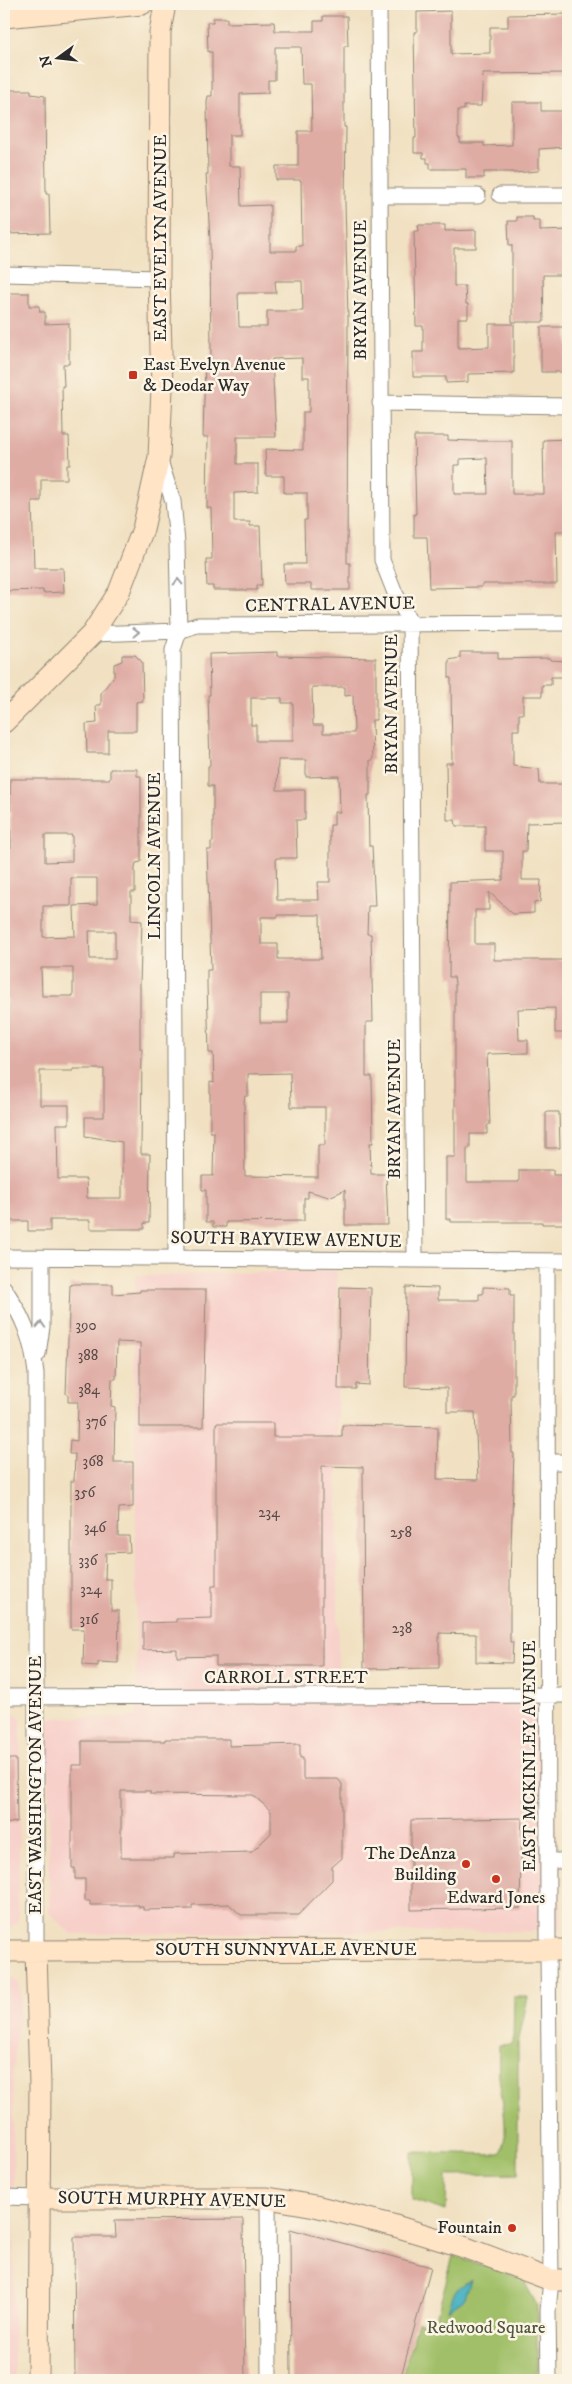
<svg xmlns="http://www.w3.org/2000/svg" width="572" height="2384" viewBox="0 0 572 2384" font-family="'IM FELL DW Pica',serif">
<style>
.built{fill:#f7d0ca}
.green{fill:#a0bf67;stroke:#667549}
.water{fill:#44b0c1;stroke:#386e76}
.building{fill:#dfaca4;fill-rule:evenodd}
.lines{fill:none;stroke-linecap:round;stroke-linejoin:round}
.street-casing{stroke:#8e8676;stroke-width:17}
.secondary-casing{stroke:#8e8676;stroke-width:23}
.street{stroke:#fff;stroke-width:15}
.secondary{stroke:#ffe4c6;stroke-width:21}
.oneway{stroke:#a0a0a0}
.poi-dot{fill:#c8321e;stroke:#fcf5e5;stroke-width:2}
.labels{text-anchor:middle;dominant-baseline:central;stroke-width:5;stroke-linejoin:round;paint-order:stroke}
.number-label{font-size:15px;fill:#584b49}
.street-label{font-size:18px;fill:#2b2b2b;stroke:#fcf5e5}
.poi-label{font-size:18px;fill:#2b2b2b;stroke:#fcf5e5;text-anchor:end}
.park-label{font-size:18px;fill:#4e573d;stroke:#fcf5e5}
</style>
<rect width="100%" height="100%" fill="#fcf5e5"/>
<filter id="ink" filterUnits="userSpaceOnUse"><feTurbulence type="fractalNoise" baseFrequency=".02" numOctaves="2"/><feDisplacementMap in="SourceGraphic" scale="10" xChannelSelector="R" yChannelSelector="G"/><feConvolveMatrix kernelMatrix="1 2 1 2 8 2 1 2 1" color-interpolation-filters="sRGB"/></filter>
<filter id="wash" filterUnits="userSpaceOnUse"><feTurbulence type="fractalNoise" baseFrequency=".0096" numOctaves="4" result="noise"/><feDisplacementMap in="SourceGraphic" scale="20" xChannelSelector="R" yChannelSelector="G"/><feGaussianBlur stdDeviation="1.12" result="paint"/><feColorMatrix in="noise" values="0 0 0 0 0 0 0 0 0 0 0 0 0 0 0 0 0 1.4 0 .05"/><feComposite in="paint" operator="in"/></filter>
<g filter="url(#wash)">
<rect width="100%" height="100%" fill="#f1e1c2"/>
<path class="built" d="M337,1270L338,1696L548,1695L562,1931L71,1934L49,1912V1718L136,1717L135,1276Z
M4,1714H15L21,1719L18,1921L8,1931H4Z
M4,1974L9,1975L18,1983L21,1996L13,2071L14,2380H4Z"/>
<path class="green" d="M514,1997H528L518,2043V2174L447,2175L446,2211L412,2200V2152L500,2154C511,2131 501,2100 499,2076C498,2066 499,2055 499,2045L513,2044Z
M453,2256L522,2278L537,2305V2380H401L418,2322L434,2326Z"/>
<path class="water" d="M471,2279L465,2298L448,2310L455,2291Z"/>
<g id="blocks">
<path class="building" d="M451,11V54L490,53V27H508V15L568,14V73L483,74L481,106H464V110H458V138H460V143H484V146L512,145V102H541V111H568V147L539,149V171L513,173V172H484V178H466V169H430V163H427V158H423V153H414V138H416L414,32H417V12Z
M323,16H347L348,46H344V127H346L345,202L348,318L347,563H350V590H311V584H285L284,564H305L304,520H307V493H284V476H266L265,449L303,450V412H309V377H302V358L272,359L276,437H237V464H258V492L234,493V522H250V526H260L262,585H257V590H213V586H207L206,559H212L211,508H207L208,437H203L205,362H211L210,239L206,174H208L207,102L208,96H212V52H208L207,22H213V18H227V23L274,22L275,31H314V21H323ZM275,47H301L302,84H311L312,131H298V166H276V180H301L302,246H296V251H270V205L241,206L240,166H229V135H240V94L268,93V80H275ZM275,281H302L303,311H267V327H239L238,293H276Z
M6,90H31V94L45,96L46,194H49L50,233L4,234V95Z
M517,217H533V221H540V231L568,230V275H543L544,322H512V245H509L508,221H517Z
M418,225H445V231L476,230V248H454V286H465L466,304H468V318H458V348L489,347V324H514V373L468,374V382L446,383V377H413V352H423V326H416L414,231H419Z
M4,293H29V306H39L40,312H45V324L69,323V364H63L64,386H62L63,436H69L70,465H67V479H41V501H32L34,568H63L64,592L43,593V590L4,591V349H6Z
M541,327H567L568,372H541Z
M414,436H448V440L473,441H512V494H544L543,440L568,439V531H556L557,584H482V587L429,588L427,537H414V514H416ZM487,458L488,494H454V465H460V459Z
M277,652V656L376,658V720H372L373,760H370V795H368L369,846H372L375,906H368L367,934H371L373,1022H366V1076H372L373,1143H370L371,1174H386L388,1225H345V1190L329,1197L308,1191V1198H304V1221L226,1222V1227H213V1222H206V1190H202V1176H213L214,1132H210V1082L214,1083L213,1053H209L207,984V970H211L207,850H211V842H213V786H208V766H210L208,695H210L209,654ZM312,687H345V696L353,695L354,733H323V725H313ZM251,698H282V703H293V741H256V725H251ZM278,760H306V777L339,776L340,812H334V825H330V882H318L319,900H277L276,858H297L296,820H305V790H277ZM278,915H320L321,959H278V944H261V917H278ZM260,994H288V1023H260ZM290,1073L291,1107H325V1145H318V1177L245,1176L244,1101L245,1096H248V1074Z
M460,652H498V659L550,658V660L568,661V677H551V685H542V696H523V714H519V730H513V766L539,769L540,784H568V822L527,823L526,851H522V880H541L540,902L534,903V913L513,914L489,892V910H475V944H494V960H568V1033H555V1008L518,1009L519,1040H528V1053L487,1054L490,1124L487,1126V1134H470V1148H467V1182H519V1170H553V1175H568V1224H542V1222H451V1219H446V1157H455V983L454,977H449L450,882L503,880V851H485V826H456L455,820H447L446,763H452L451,678H449V660L460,658Z
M122,655H135L142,662L143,701L136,702V731H108V753H87L86,724L97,723L96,705H101V693L114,676V664L122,661Z
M110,769H137V776H141V862L136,863L135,868V892H131V920L142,921L140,984V1049H142L141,1154H150L149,1223H144V1229H90V1220H50V1231H28V1221H4V1004H7L4,883L5,848H11L10,779H110ZM45,835H72V861L45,862ZM71,878H97V905L74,906L75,936L43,937V906H71ZM89,931H115V959H90ZM41,968H73V996H42ZM73,1069H104V1117H85V1136L122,1142V1198H87L86,1179H58L57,1124H69V1105H40V1071H73Z
M546,1112H559L560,1148H546Z
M74,1284H113V1294L140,1292V1290H206L203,1427H140V1343L117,1342L116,1379H112L111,1406L115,1407L114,1462H133V1507L119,1508L118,1536H129L130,1552L106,1553L105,1579H111V1611H119L118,1663L98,1662V1666L83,1665L84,1629H71V1481H74L75,1454H69L70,1440L77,1441L78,1402H68V1395L66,1394L70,1285Z
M340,1287L371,1288L369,1385L356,1384V1389H338Z
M406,1287L438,1288V1300H479V1294H483V1287L510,1288V1295H514V1395H511L512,1453H514L510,1580V1642H513L512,1663L476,1662V1634L439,1633V1668L364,1669L363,1467L322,1466V1666H216V1656L177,1657V1649L143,1650V1623L176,1622V1619L212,1618V1586H216V1423H273V1437H342V1425L438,1427L437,1479L478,1480L475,1412H447V1388L405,1387Z
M165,1739H229V1746L300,1744V1758H303V1779H338L342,1784V1858L332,1867V1880L298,1915H241L229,1904L192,1905V1909L143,1910V1907H139V1905H90V1901H85V1879H75V1868H72V1765H82V1741H165ZM121,1791H150V1794L253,1795L271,1811V1833L252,1852L174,1854V1858H121Z
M4,1759H16L17,1822L4,1824Z
M522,1818L520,1908L411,1910V1820Z
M243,2219L245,2380H75L74,2237H116L115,2220Z
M290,2229L431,2267L400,2380H291Z"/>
</g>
</g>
<g filter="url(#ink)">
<use href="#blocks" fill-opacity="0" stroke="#8e8676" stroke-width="1"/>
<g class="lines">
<g class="street-casing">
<path id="street" d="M379,4L382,560L395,593L410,622L415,1260
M500,195H568
M380,196H478
M4,274L159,278
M380,403L568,406
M159,458L173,501L177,543L179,631L173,650L176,1258
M92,634L179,631L197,625L568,623
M4,1257L568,1261
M547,1262L548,1950L551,2280L548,2311L549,2380
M4,1288C23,1317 32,1338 36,1373V1952
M38,1354L42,1327V1258
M548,1462H568
M4,1697L568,1695
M548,1861H568
M4,2197L38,2198
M268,2198L269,2380"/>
</g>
<g class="secondary-casing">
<path id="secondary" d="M4,17L142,4
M4,722L92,634L119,592L143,529L159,457L162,388L159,278L160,32L165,4
M4,1951L568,1950
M36,1952L40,2085L38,2380
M38,2198H268L315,2206L392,2225L461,2246L551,2280H568"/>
</g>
<use href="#street" class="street"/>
<use href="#secondary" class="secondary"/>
</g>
<defs><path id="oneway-chevron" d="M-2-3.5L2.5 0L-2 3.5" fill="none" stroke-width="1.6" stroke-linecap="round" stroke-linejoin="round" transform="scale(1.25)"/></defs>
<g class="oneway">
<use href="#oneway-chevron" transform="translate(178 582) rotate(-91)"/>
<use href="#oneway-chevron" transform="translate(136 632) rotate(-2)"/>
<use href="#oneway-chevron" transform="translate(41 1325) rotate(-87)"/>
</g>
</g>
<g class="poi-dot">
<rect x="128" y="370" width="10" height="10" rx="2.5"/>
<circle cx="466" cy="1864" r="5"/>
<circle cx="496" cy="1879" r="5"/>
<circle cx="512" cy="2228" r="5"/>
</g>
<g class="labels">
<g class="number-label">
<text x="86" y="1325">390</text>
<text x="88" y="1355">388</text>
<text x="89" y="1389">384</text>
<text x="96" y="1421">376</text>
<text x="93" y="1461">368</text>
<text x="85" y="1492">356</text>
<text x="269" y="1512">234</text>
<text x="95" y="1527">346</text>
<text x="401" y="1532">258</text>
<text x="88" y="1560">336</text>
<text x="91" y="1589">324</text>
<text x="89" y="1619">316</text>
<text x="402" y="1628">238</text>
</g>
<g class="street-label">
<text transform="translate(161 238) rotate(-90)">EAST EVELYN AVENUE</text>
<text transform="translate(361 290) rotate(-90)">BRYAN AVENUE</text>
<text transform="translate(330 605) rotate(-1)">CENTRAL AVENUE</text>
<text transform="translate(392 704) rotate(-90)">BRYAN AVENUE</text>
<text transform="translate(155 856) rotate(-90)">LINCOLN AVENUE</text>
<text transform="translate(395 1109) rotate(-90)">BRYAN AVENUE</text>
<text transform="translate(286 1240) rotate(1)">SOUTH BAYVIEW AVENUE</text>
<text x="286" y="1678">CARROLL STREET</text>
<text transform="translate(530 1756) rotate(-90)">EAST MCKINLEY AVENUE</text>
<text transform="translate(36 1785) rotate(-90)">EAST WASHINGTON AVENUE</text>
<text x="286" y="1950">SOUTH SUNNYVALE AVENUE</text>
<text transform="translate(172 2200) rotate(1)">SOUTH MURPHY AVENUE</text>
</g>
<g class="poi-label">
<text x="143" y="365" text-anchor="start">East Evelyn Avenue<tspan x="143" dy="21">&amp; Deodar Way</tspan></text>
<text x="456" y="1854">The DeAnza<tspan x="456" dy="21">Building</tspan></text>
<text x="496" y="1898" text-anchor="middle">Edward Jones</text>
<text x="502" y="2228">Fountain</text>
</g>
<g class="park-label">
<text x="486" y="2328">Redwood Square</text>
</g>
</g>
<rect width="572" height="2384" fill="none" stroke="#fcf5e5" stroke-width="20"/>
<g transform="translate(58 58) rotate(255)" stroke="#fcf5e5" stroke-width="4" paint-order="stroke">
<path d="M0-4L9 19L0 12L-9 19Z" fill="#2b2b2b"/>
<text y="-8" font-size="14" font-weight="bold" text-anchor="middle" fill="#2b2b2b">N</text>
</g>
</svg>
